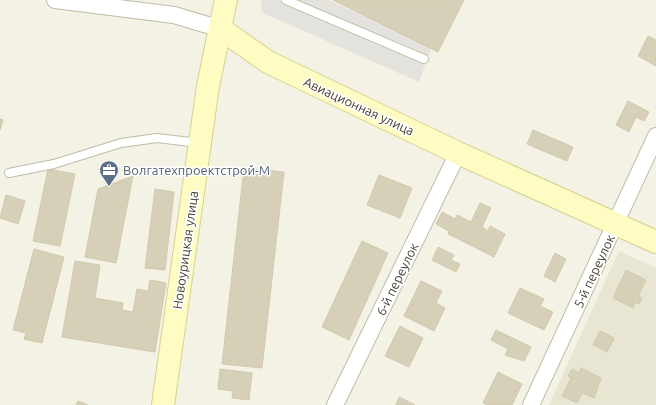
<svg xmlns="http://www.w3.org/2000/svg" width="656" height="405" viewBox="0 0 656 405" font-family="Ubuntu,sans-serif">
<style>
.residential{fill:#e8e5d2}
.parking{fill:#e4e2dd}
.building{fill:#d6d0b9;stroke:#d1c9ac}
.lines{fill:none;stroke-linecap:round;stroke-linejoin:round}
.lane-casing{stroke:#bfbca6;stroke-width:10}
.street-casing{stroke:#bfbca6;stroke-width:18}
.secondary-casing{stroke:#d6d290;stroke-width:24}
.lane{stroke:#fff;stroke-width:8}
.street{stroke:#fff;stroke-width:16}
.secondary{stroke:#fffcc3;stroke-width:22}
.labels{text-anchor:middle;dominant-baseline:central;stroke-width:3;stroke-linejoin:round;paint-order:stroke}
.street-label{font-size:13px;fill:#464234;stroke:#fff}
.service-label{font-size:13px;fill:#4e5e75;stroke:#fff;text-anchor:start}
</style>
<rect width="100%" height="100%" fill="#f3f2e4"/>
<path class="residential" d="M619,251L656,268V405H549Z"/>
<path class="parking" d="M262,0H328L432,46L419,82L261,12Z"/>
<path class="building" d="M333,0H464L438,52Z
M648,36L656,40V66L638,56Z
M628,101L649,112L644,121L636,117L629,132L616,125Z
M0,119L3,120L0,130Z
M533,130L573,147L567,161L527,144Z
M244,168L284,172L262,368L222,364Z
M48,169L75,174L60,246L33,241Z
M379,175L412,188L400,218L367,205Z
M133,176L116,263L85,257L98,189Z
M155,189L174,192L165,270L145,268Z
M6,195L25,201L18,224L0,218Z
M480,203L491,208L482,227L488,231L490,226L505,234L494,257L448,234L449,231L436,224L442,212L455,219L457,215L471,222Z
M362,241L388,253L349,340L322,327Z
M438,247L454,255L451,260L460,264L456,272L432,260Z
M34,249L64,257L42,343L24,339L26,333L13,330Z
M555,253L566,259L555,282L544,276Z
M75,261L100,265L95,298L123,303L122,310L133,312L137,289L148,291L150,280L166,283L155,352L62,337Z
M626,270L646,280L638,296L642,298L639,304L635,302L633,308L613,298Z
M421,281L442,291L436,303L445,308L434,331L404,316Z
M520,288L544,299L540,306L553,312L544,330L508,313Z
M400,326L423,338L409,367L385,356Z
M496,330L531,347L524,361L505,355L508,349L491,340Z
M600,331L614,338L607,352L593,345Z
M581,368L601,378L594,398L582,393L577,403L562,396L571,378L568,376L572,369L579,373Z
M220,369L252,373L249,400L232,398L233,391L218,389Z
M498,372L522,384L512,405H488L483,403Z
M399,397L415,405H396Z
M78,401L88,405H76Z"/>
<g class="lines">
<g class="lane-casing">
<path id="lane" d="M286,0L424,59
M9,173L54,164L121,143L157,138L199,143"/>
</g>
<g class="street-casing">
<path id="street" d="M55,0L174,15L221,29
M335,405L458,153
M531,405L656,136"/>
</g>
<g class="secondary-casing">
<path id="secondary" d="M221,29L268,62L458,153L656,242
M163,405L208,86L226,0"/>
</g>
<use href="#lane" class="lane"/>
<use href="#street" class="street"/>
<use href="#secondary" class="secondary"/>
</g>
<defs>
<g id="office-pin" transform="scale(1)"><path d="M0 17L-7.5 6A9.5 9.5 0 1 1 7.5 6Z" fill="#5c6f8a" stroke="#fff"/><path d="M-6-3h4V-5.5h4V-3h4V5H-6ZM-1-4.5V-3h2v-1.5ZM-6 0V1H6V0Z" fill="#fff"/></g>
</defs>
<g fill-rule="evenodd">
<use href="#office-pin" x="109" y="170"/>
</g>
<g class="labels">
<g class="street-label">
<text transform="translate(359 106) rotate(25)">Авиационная улица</text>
<text transform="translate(185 250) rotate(-82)">Новоурицкая улица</text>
<text transform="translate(594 271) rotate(-65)">5-й переулок</text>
<text transform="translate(397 279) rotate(-64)">6-й переулок</text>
</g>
<g class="service-label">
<text x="123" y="170">Волгатехпроектстрой-М</text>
</g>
</g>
</svg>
